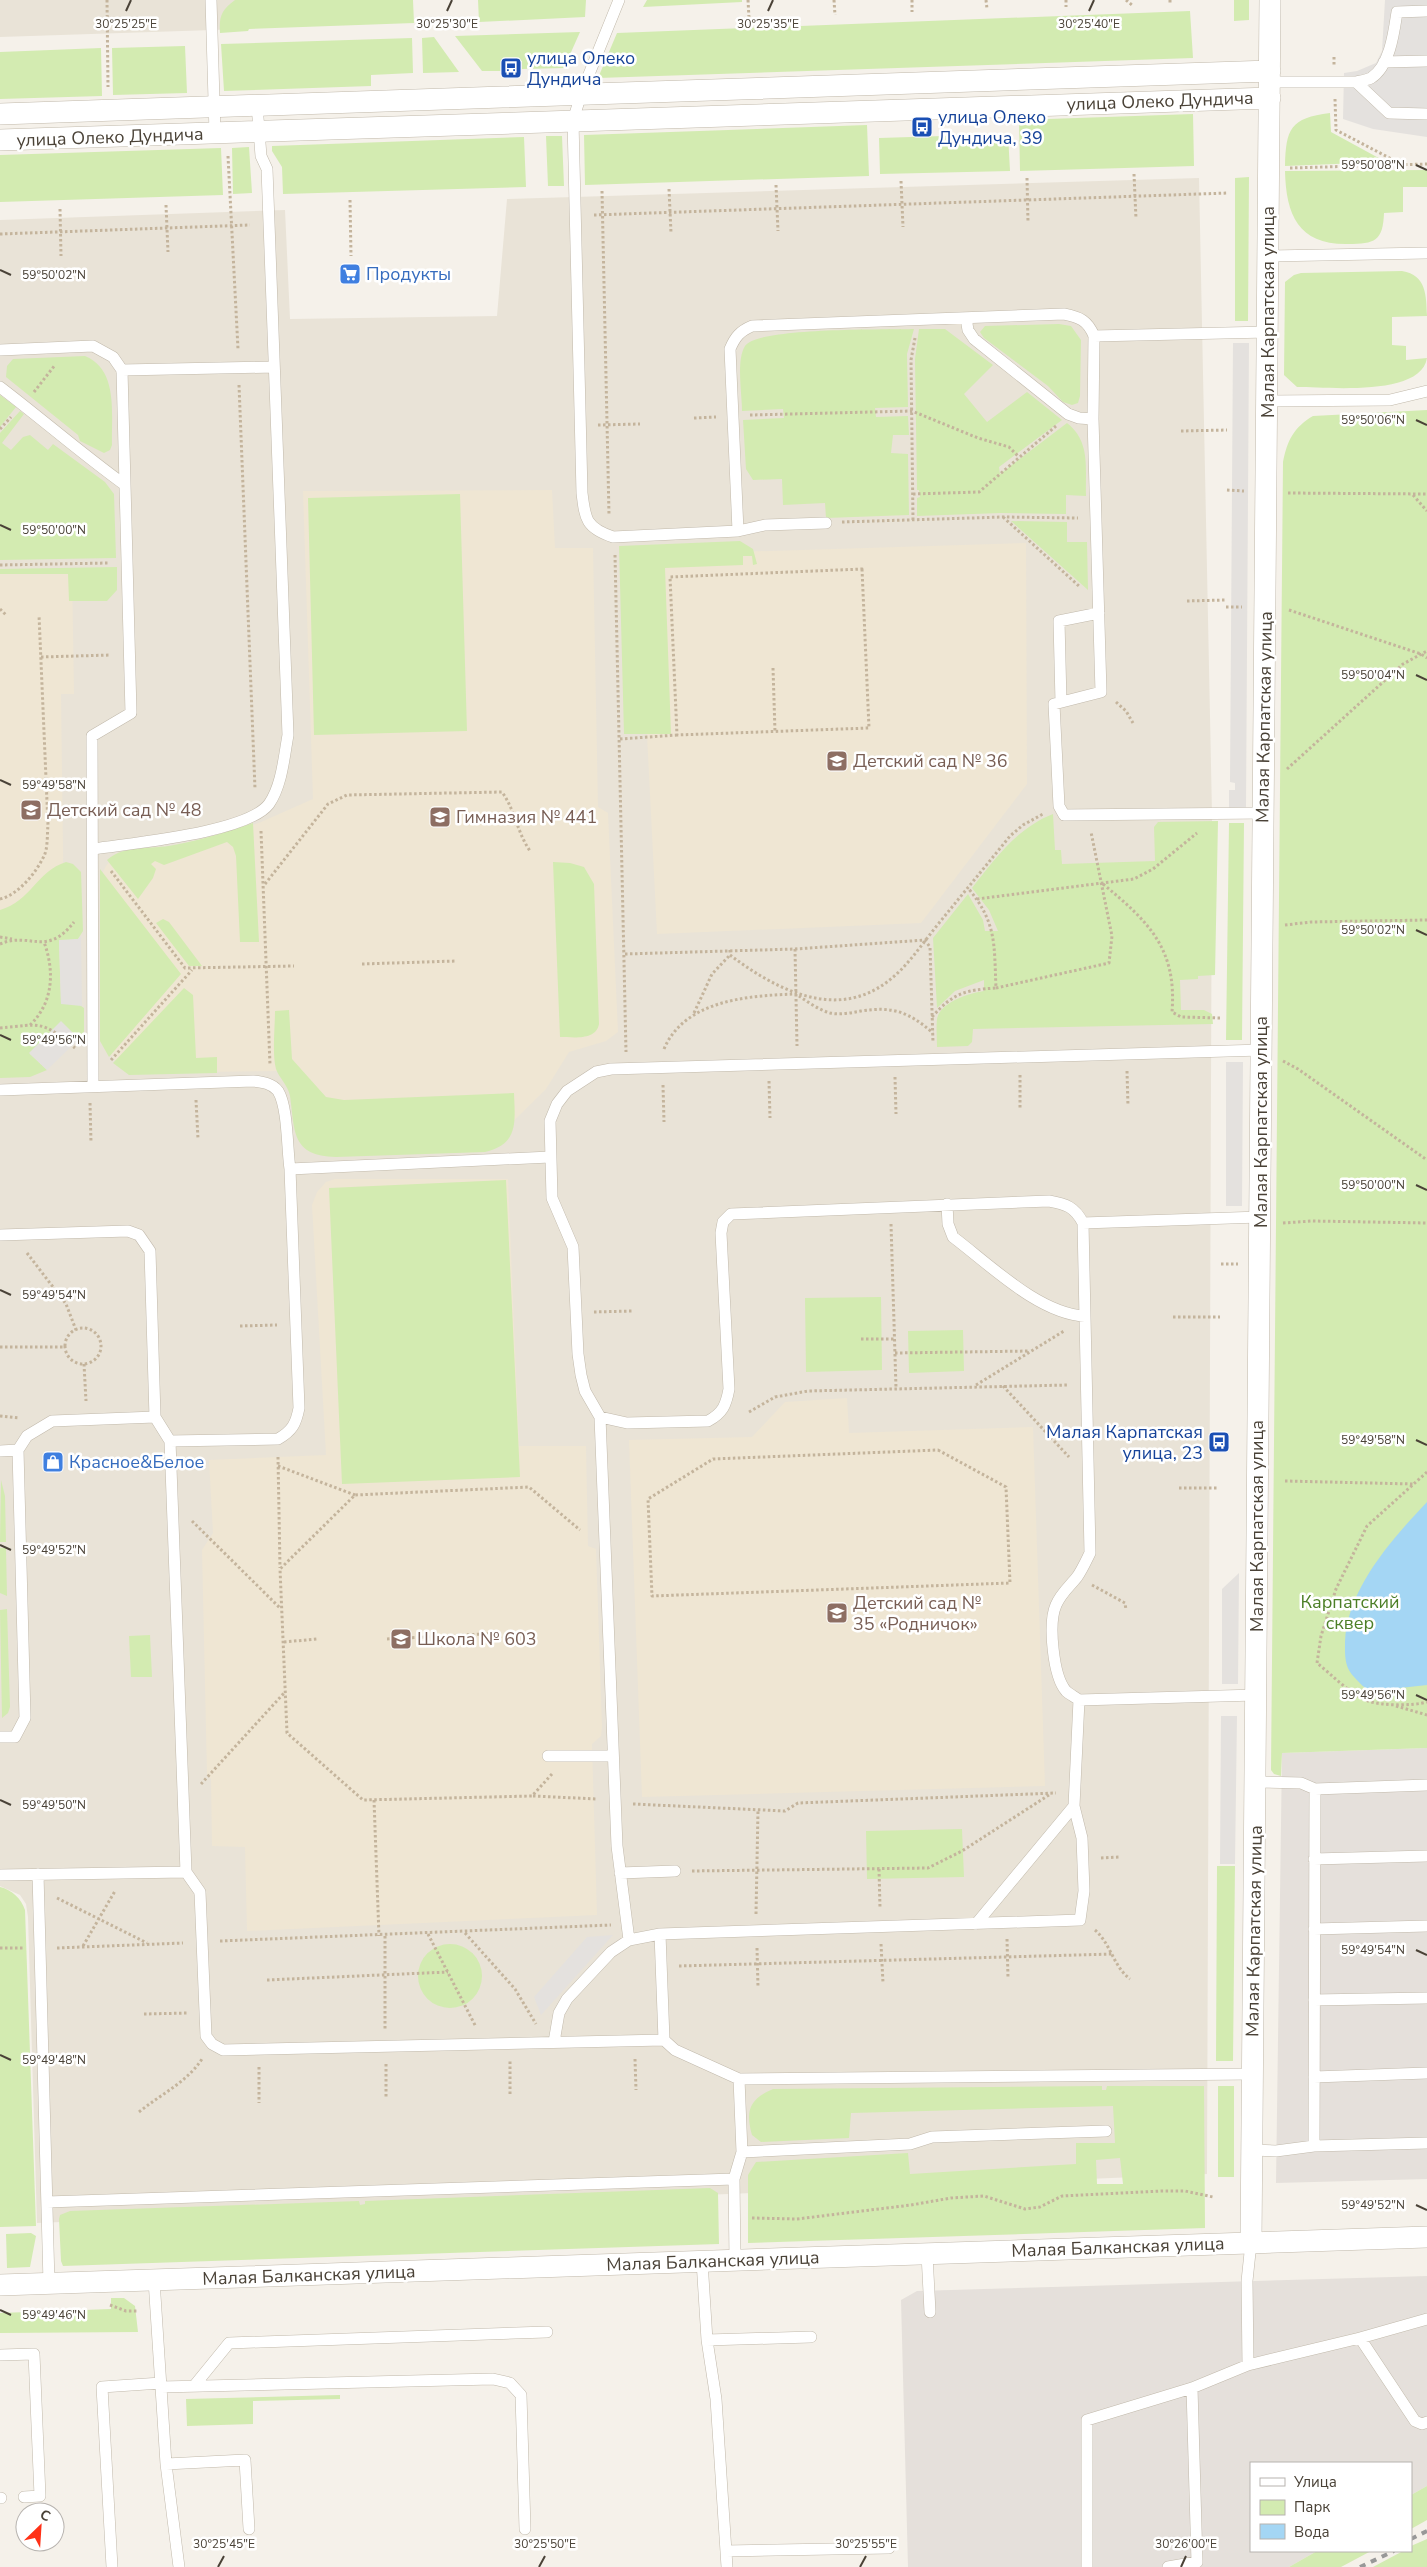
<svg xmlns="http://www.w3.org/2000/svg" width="1427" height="2567" viewBox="0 0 1427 2567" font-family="'Nunito Sans',sans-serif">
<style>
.residential{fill:#e9e3d7}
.industrial{fill:#e5e0db}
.education{fill:#efe6d3}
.green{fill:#d3ebb1;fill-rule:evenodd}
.parking{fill:#e4e1de}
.water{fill:#a4d6f4}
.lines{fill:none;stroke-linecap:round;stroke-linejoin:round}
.lane-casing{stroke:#c1b9ab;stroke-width:12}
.street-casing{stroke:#c1b9ab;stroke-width:22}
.path{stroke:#c4b49c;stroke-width:3;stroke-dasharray:2.5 2.5;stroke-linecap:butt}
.lane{stroke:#fff;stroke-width:11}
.street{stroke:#fff;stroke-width:21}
.rail{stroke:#989898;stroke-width:4;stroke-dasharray:6 6;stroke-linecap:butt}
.ticks{fill:none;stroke:#4a4237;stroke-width:2}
.labels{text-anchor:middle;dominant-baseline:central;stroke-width:5;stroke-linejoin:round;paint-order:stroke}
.transit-label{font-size:18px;fill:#164399;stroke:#fff;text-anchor:start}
.street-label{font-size:18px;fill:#4a4237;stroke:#fff}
.shop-label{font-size:18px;fill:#366cbe;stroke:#fff;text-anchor:start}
.education-label{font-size:18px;fill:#785e54;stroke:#fff;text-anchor:start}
.park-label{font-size:18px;fill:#4c7f27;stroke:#fff}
.ticks-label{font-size:12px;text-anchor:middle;fill:#4a4237;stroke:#fff;stroke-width:5;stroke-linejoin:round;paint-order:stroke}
</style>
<rect width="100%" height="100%" fill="#f5f1ea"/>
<path class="residential" d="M0,0H242L243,29L0,37Z
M1199,178L1212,814L1207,2174L37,2223L28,1917L26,1904L20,1895L0,1886V220L285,210L290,319L497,316L507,199Z"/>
<path class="industrial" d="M1427,1748V2179L1276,2183L1282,1753Z
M1427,2276V2486L1411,2495V2463H1251V2551H1317L1289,2567H908L901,2300L917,2291Z"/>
<path class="education" d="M552,490L555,548H593L598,807L608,813L618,1032L606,1041L569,1052L546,1089L483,1151L335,1154L283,1071L127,1073L104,1047L101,876L106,866L117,853L172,847L222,836L261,822L313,799L303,491Z
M1026,543L1027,784L921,923L657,934L638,555Z
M72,571L74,694H61L64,926L0,927V572Z
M335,1179H508L519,1446H586L588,1546L596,1549L602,1727L601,1736L592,1744L597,1915L247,1931L245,1847L212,1846L211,1779L207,1775L202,1550L213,1533L209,1460L326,1455L312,1205L317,1192L326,1182Z
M847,1398L849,1433L1033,1427L1045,1786L642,1797L629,1440L752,1437L785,1402Z"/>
<path class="green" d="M235,0H413L414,23L249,29L248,31L220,33C219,17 221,10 235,0Z
M478,0H586L585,17L479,22Z
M647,0H742V2L643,7Z
M1234,0H1249V20L1234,21Z
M1190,11L1193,58L598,78L617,33Z
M580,32L564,68L522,69V61H502L501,71H482L455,36Z
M434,37L459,72L423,73L422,38Z
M412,38L413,73L371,75V86L224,91L221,44Z
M185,46L187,93L113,95L112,48Z
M101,48L102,96L0,99V52Z
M1330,113L1331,132L1386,162L1285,166C1286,129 1290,118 1330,113Z
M1193,114L1194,166L1020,171L1019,120Z
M867,125L869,176L585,185L584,135Z
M1008,134L1010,171L880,174L879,138Z
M546,136H562L564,186H548Z
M524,137L526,187L283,194L282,167L272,151V146Z
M249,147L252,193L233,194L232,148Z
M221,148L223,195L0,202V155Z
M1427,170V187H1403V212L1384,213C1383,241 1375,244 1348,244C1299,245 1286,216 1285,171Z
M1249,177L1248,321H1235V178Z
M1402,271C1427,275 1426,296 1427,316L1392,317V345L1406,346V360L1427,358C1421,397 1327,387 1297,387L1284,375L1285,282L1294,275L1301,273Z
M1059,324L1071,326L1081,340L1080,396L1078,403L1072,405L1063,402L1048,386L984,338L980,332L985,326Z
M914,329L907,354L908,407L875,408L876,417L908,416L909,435H893L891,453L908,454L909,515L826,518L825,503L783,505L782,479L753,480L746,469L743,420L784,418L783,409L742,411C742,394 736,360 745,346C757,327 886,330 914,329Z
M919,329H945L993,365L964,394L987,422L1027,392L1062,420L999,467L1000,474L1067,423C1091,442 1085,468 1086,496L1066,495V514L1001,513L917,516V498L920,497L919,490H917L915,359Z
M85,356C119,370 111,415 112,445L110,450L104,453L80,441L78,435L6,377L7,366L13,359Z
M0,395L16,407L0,427Z
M1427,410V1748L1282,1753L1281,1776L1274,1774L1271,1770L1283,462C1287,441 1294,427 1313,416Z
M20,411L24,414L2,443L11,450L23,437L30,435L48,450L53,444L105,482L114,494L116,558L0,560V433Z
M460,494L467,731L314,735L308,498Z
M1011,521L1067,522V542H1087L1088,590Z
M740,541L753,549L757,564L753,565L752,556H743V565L665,568L671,734H624L619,546Z
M117,567V590L107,601H69L68,574H0V569Z
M1053,814L1055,850H1061L1062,864L1155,861L1154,827L1158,822L1218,821L1215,975L1198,976V979L1180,980L1181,1010H1204L1212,1014L1213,1024L973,1029L972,1042L968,1046L937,1047C937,1038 936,1028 937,1019C940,1002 970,993 984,991V980L955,991L937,1008L933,938L968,894L983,920L985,931H998L989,910L972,888C995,859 1017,828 1053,814Z
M253,823L259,942H240L236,856L233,847L227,842L164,865L155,861L151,864L156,869L153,878L138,899L107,860C125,844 151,850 174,845C201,840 227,832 253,823Z
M1229,823H1244L1242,1040H1226Z
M66,862L73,864L81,872L83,931L78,939L59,941L61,1004H78L84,1008V1032L79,1039L61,1022L30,1054L47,1070L30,1077L0,1078V910C31,901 37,871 66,862Z
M553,862L570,863L584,867L594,884L599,1024C596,1041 573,1037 560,1037Z
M100,869L181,974L109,1057L100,1041Z
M163,919L169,922L202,966H189L156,923Z
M184,988L193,995L196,1058L217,1057V1073L129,1075L113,1063Z
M289,1010L292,1059L326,1097L344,1100L514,1093C515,1122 519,1144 485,1152L336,1157C291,1156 295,1131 290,1096C288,1085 279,1078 276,1069C272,1054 275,1027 275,1011Z
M506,1180L520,1477L342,1484L329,1188Z
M881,1297L882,1370L806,1372L805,1298Z
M963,1330L964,1371L909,1373L908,1331Z
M1,1480L5,1496L6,1542H0Z
M0,1548H6L7,1596L0,1593Z
M7,1609L10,1707L8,1713L2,1718L0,1610Z
M150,1635L152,1677H131L129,1636Z
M962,1829L964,1877L867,1879L866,1831Z
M1217,1866H1235L1233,2061H1216Z
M0,1887C12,1890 21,1898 25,1910L36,2226L0,2227Z
M418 1976a32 32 0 1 1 64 0a32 32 0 1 1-64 0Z
M1102,2086V2090H1106L1107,2086H1204L1205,2228L748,2243V2175L756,2162L908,2153L910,2174L1076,2164V2143H1115L1113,2106L851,2113L849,2138L761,2142L752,2135C745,2110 750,2099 773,2089ZM1120,2158L1123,2184H1097L1096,2160Z
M1218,2086H1234V2177H1218Z
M710,2188L718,2193L719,2244L63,2266L61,2261L59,2219L60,2215L70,2211L359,2201L360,2205L365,2204V2201Z
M31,2233L36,2236L30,2267L7,2268L6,2234Z
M111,2298H124L135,2306L138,2332L0,2333V2313L111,2309Z
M340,2395V2399L253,2401V2424L187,2426L186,2399Z
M1427,2486V2520L1411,2529V2495Z
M1427,2539V2567H1373L1403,2551H1411V2546Z
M1317,2551H1371L1341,2567H1289Z"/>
<path class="parking" d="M1385,0H1427V137L1373,129L1343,119L1344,73L1357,71L1376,63L1382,51Z
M1233,343H1249L1246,809H1229V790H1235V783L1230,782Z
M81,936L82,1006L61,1004L59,940L78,939Z
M61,1021L79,1039L47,1070L29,1053Z
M1226,1062H1243L1242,1206H1226Z
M1239,1573L1238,1684H1222V1589Z
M1221,1716H1237L1235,1864H1220Z
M613,1935L541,2015L534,1997L587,1937Z"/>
<path class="water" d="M1427,1502V1685L1373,1691C1364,1689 1361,1684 1355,1678C1344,1667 1345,1656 1345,1642C1347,1589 1392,1539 1427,1502Z"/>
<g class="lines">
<g class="lane-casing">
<path id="lane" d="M211,0L215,133
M619,0L581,94L573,121L582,493C585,519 586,528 613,537L738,531L765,525L826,523
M1384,62L1427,61
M1270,82H1356L1389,113L1427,114
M1356,82C1360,81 1367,80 1371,78C1390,66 1394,32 1397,12L1427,11
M1269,256L1427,253
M966,318L968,330L974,339L1068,414L1079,418L1093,419
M1094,336L1268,332
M0,350L93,346L113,357L122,370L131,713L92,736L93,1086
M122,370L274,367
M0,387C42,419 82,454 125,485
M1267,401L1390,400L1427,391
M738,531L730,349C735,337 740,331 752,326L1064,314C1080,317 1088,321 1094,336L1093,419L1101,692L1054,704L1059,806L1064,815L1264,813
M1061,702L1059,621L1099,613
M94,849C131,843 247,833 269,804C282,785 284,757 288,735L267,169L261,156L257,105
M0,1090L253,1081C262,1082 272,1083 278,1091C288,1107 287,1149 290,1169L550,1157
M947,1204L948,1224L953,1237C989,1264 1039,1314 1085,1316
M1083,1223L1260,1217
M0,1235L128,1231L139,1235L150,1251L155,1417L170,1441L186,1872L200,1892L206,2036L212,2044L223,2050L664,2040
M600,1417L617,1846L629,1940
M170,1441L278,1439C292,1431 296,1424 299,1408L290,1169
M0,1451L18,1450L27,1436L52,1421L155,1417
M1256,1695L1079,1700C1075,1697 1069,1694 1066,1691C1053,1676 1048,1623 1056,1605C1061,1593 1070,1586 1077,1577C1082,1570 1086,1561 1090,1553L1083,1223C1075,1207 1066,1204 1049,1201L731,1214L723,1222L721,1233L729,1389C726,1405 723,1413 708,1421L627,1423L600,1417L585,1391L581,1375L578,1354L573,1247L552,1198L550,1121L557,1104L567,1091L596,1072L611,1069L1262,1050
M0,1737H15L25,1718L18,1450
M548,1756H612
M1255,1782L1301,1783L1315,1789L1427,1785
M1315,1789L1314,2146L1427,2143
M1314,1859L1427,1856
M620,1873L675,1871
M38,1874L49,2283
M0,1875L186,1872
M976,1924L1074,1806
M1314,1929L1427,1926
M660,1934L664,2040L675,2050L739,2079
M1314,2000L1427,1998
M554,2042L559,2013L567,1999L611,1952L629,1940L660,1934L1080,1920L1084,1891L1082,1838L1074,1806L1079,1700
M1314,2077L1427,2073
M1252,2150L1276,2151L1314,2146
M742,2152L910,2144L932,2137L1106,2131
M47,2202L734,2179
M927,2254L930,2312
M735,2260L734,2179L742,2152L739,2079L1253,2074
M702,2261L707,2340L716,2399L727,2567
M154,2280L166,2464L179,2567
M1360,2338L1415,2421L1422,2424L1427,2422
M707,2340L811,2337
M0,2355L34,2354L40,2496L24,2497
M1248,2365L1247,2281L1251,2243
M194,2386L229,2343L547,2332
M161,2387L493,2379L510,2383L521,2395L525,2529
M166,2464L245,2460L249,2529
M0,2498H1
M726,2551L889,2548
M112,2567L102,2387L161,2383
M1087,2567V2420L1192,2388L1248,2365L1360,2338L1427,2319
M1168,2567L1197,2562L1192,2388"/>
</g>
<g class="street-casing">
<path id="street" d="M0,114L1270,71
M0,140L1270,98
M1251,2243L1270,0
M0,2285L1427,2237"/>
</g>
<path class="path" d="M107,0L108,87
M748,0L749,18
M834,0L835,15
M912,0V12
M986,0L987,9
M1066,0V7
M1126,0L1132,5
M1170,0V4
M1334,57V66
M1335,99L1336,130L1403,165
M228,156L238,349
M1290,168L1427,164
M1134,174L1136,219
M1027,178L1028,222
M901,181L903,227
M776,185L778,231
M669,189L671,233
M602,191L609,515
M350,200L351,256
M166,205L168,252
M60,209L61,256
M594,215L1228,193
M0,234L250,225
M239,385L255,789
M34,392L55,365
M750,415L912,411L978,438L1009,447L1018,456
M694,418L716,417
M598,425L640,424
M0,429L11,417
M1181,431L1227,430
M1227,490L1244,491
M1288,493L1427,494
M913,494L979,492L1056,426
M1413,495L1427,511
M1003,517L1080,587
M913,520L911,360L915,338
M842,522L1003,517L1078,518
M615,555L626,1052
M0,565L109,563
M862,569L869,728L677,735L670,577Z
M1187,601L1226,600
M1226,607H1242
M0,609L6,615
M1289,610L1421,654L1427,658
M41,657L111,655
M773,668L775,732
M1116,702L1126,711L1133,723
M620,739L677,735
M1287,769L1403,664L1427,651
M261,831L270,1065
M111,871L185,968L294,966
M265,884L328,804L347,795L502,792C515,810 517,832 530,851
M1103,884C1149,922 1177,949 1172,1012L1181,1017L1220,1018
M0,899C18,895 36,873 44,856C48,848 47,835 48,825L39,615
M977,899L1134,879L1153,869L1197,833
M1285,925L1311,922L1427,920
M0,937L12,939
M0,944C30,931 46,958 74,922
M795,949L797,1046
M730,950V955C775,989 835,1021 887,982C906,968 920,947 935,928C960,897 985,867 1010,836L1023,825L1043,814
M625,954L795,949L925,940L930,947L933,1043
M362,964L456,961
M996,988L1109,963L1112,936L1091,832
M799,996C808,1002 819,1010 830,1013C840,1015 851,1013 861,1011C893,1006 909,1012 933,1033
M694,1013L712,974L730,955
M932,1017C953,993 965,990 996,988C994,944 997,923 968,888
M30,1025C53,1003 55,972 44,942
M0,1028C42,1024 41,1020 75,1048
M664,1049C685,1000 747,996 793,994
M111,1060L192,970
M1283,1061L1298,1069L1427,1160
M1127,1071L1128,1106
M1020,1075V1109
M895,1077L896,1114
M769,1081L770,1118
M663,1085L664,1122
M196,1100L198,1139
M90,1103L91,1143
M1283,1223L1312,1221L1427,1223
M891,1224L896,1388
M27,1253L66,1304L76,1330
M1221,1264H1238
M594,1312L633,1311
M1173,1317H1220
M240,1326L277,1325
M65 1346a18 18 0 1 1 36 0a18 18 0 1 1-36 0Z
M861,1339H895
M0,1347H65
M895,1353L1030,1351
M84,1364L86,1401
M976,1385L1064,1331
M1003,1386L1069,1457
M749,1412L775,1397L808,1391L1068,1385
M0,1416L19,1418
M938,1450L1006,1487L1010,1583L652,1596L648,1499L713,1459Z
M278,1457L280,1568
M278,1466L355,1495
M1427,1472L1367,1526L1336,1589L1321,1636L1317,1663C1332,1675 1350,1694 1368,1701C1383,1706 1412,1706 1427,1702
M1285,1481L1413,1484
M1179,1488H1217
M192,1521L280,1608
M1092,1585L1125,1603L1126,1610
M387,1639L501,1633
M284,1642L317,1639
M1396,1706L1427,1715
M552,1774L532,1796L363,1800L287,1733L280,1569L355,1495L529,1487L580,1530
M201,1784L285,1692
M533,1796L597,1799
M374,1800L379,1936
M633,1804L785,1811L798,1803L1056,1793
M1101,1858L1120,1857
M879,1869L880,1908
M692,1871L928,1868L962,1851L1052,1793
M57,1898L147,1943
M756,1914L758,1810
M1095,1930C1111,1944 1113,1966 1130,1979
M465,1933L515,1989L536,2024
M428,1934L476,2027
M385,1936V2030
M1007,1939L1008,1978
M220,1941L611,1925
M881,1944L883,1983
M83,1946L115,1891
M0,1948H24
M57,1948L183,1943
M757,1948L758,1987
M679,1966L1113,1954
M267,1980L448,1972
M144,2014L189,2013
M635,2059L636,2090
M386,2064V2099
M259,2067V2103
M510,2094V2060
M139,2112C161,2094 186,2083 202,2059
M752,2218L797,2219L911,2205L951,2198L984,2196L1025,2209L1040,2207L1062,2196L1162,2191H1185L1213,2197
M110,2305L126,2311H138"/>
<use href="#lane" class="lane"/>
<use href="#street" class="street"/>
<path class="rail" d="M1411,2539L1427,2531
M1360,2567L1394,2551"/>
</g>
<path class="ticks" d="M126,11L131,0M447,11L452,0M768,11L773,0M1089,11L1094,0M1416,165L1427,170M0,270L11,275M1416,420L1427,425M0,525L11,530M1416,675L1427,680M0,780L11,785M1416,930L1427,935M0,1035L11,1040M1416,1185L1427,1190M0,1290L11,1295M1416,1440L1427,1445M0,1545L11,1550M1416,1695L1427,1700M0,1800L11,1805M1416,1950L1427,1955M0,2055L11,2060M1416,2205L1427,2210M0,2310L11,2315M218,2567L224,2556M539,2567L545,2556M860,2567L866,2556M1181,2567L1186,2556"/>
<defs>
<g id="bus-square" transform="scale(1.125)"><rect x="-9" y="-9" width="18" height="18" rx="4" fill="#1a4fb4" stroke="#fff"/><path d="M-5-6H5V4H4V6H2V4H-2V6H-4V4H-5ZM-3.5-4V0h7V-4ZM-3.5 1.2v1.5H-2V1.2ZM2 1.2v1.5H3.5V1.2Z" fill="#fff"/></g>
<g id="supermarket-square" transform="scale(1.125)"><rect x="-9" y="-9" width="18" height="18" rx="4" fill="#3f7fe0" stroke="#fff"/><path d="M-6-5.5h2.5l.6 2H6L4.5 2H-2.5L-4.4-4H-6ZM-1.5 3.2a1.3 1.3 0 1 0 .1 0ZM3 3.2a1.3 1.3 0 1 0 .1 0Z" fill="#fff"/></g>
<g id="school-square" transform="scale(1.125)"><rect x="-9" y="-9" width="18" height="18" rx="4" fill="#8d6e63" stroke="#fff"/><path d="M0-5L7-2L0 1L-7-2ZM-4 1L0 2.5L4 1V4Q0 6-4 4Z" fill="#fff"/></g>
<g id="shop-square" transform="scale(1.125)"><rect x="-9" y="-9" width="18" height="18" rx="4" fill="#3f7fe0" stroke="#fff"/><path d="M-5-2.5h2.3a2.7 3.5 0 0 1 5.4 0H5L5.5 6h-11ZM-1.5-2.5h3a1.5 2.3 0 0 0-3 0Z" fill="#fff"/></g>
</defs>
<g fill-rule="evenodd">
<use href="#bus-square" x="511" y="68"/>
<use href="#bus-square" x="922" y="127"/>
<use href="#supermarket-square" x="350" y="274"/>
<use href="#school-square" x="837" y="761"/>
<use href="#school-square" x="31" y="810"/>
<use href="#school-square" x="440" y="817"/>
<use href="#bus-square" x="1219" y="1442"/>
<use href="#shop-square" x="53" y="1462"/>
<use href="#school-square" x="837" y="1613"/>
<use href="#school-square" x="401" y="1639"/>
</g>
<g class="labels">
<g class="transit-label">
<text x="527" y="58">улица Олеко<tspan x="527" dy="21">Дундича</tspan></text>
<text x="938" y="117">улица Олеко<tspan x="938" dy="21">Дундича, 39</tspan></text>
<text x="1203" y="1432" text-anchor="end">Малая Карпатская<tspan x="1203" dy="21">улица, 23</tspan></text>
</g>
<g class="street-label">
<text transform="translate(1160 101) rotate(-2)">улица Олеко Дундича</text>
<text transform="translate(110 137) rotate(-2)">улица Олеко Дундича</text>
<text transform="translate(1268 312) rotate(-90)">Малая Карпатская улица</text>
<text transform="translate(1264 717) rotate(-89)">Малая Карпатская улица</text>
<text transform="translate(1261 1122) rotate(-90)">Малая Карпатская улица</text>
<text transform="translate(1257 1526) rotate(-90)">Малая Карпатская улица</text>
<text transform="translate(1254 1931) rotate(-89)">Малая Карпатская улица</text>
<text transform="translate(1118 2247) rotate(-2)">Малая Балканская улица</text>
<text transform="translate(713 2261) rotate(-2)">Малая Балканская улица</text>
<text transform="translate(309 2275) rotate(-2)">Малая Балканская улица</text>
</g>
<g class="shop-label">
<text x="366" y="274">Продукты</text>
<text x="69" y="1462">Красное&amp;Белое</text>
</g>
<g class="education-label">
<text x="853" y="761">Детский сад № 36</text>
<text x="47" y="810">Детский сад № 48</text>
<text x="456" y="817">Гимназия № 441</text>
<text x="853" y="1603">Детский сад №<tspan x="853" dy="21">35 «Родничок»</tspan></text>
<text x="417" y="1639">Школа № 603</text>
</g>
<g class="park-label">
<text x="1350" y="1602">Карпатский<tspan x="1350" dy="21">сквер</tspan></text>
</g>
</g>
<g class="ticks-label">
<text x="126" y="28">30°25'25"E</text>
<text x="447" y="28">30°25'30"E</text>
<text x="768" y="28">30°25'35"E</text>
<text x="1089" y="28">30°25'40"E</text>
<text x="1373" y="169">59°50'08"N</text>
<text x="54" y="279">59°50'02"N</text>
<text x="1373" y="424">59°50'06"N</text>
<text x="54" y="534">59°50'00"N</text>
<text x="1373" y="679">59°50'04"N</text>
<text x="54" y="789">59°49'58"N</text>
<text x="1373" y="934">59°50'02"N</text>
<text x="54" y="1044">59°49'56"N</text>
<text x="1373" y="1189">59°50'00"N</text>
<text x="54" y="1299">59°49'54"N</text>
<text x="1373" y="1444">59°49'58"N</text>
<text x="54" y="1554">59°49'52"N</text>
<text x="1373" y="1699">59°49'56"N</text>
<text x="54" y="1809">59°49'50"N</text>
<text x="1373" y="1954">59°49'54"N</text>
<text x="54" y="2064">59°49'48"N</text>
<text x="1373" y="2209">59°49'52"N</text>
<text x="54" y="2319">59°49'46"N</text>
<text x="224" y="2548">30°25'45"E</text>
<text x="545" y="2548">30°25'50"E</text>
<text x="866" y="2548">30°25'55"E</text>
<text x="1186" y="2548">30°26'00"E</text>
</g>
<rect x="1250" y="2462" width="162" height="90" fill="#ffffff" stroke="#b7b3af"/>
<rect x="1260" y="2478" width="25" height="8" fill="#ffffff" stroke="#b7b3af"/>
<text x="1294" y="2487" font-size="15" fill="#4a4237">Улица</text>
<rect x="1260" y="2500" width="25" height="15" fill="#d3ebb1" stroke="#b7b3af"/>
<text x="1294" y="2512" font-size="15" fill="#4a4237">Парк</text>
<rect x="1260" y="2524" width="25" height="15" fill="#a4d6f4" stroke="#b7b3af"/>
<text x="1294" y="2537" font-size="15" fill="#4a4237">Вода</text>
<g transform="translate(40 2527) rotate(25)"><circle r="24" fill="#ffffff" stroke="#b7b3af"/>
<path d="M0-4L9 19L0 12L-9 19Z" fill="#ff3117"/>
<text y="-8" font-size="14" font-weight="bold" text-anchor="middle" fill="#4a4237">С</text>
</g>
</svg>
